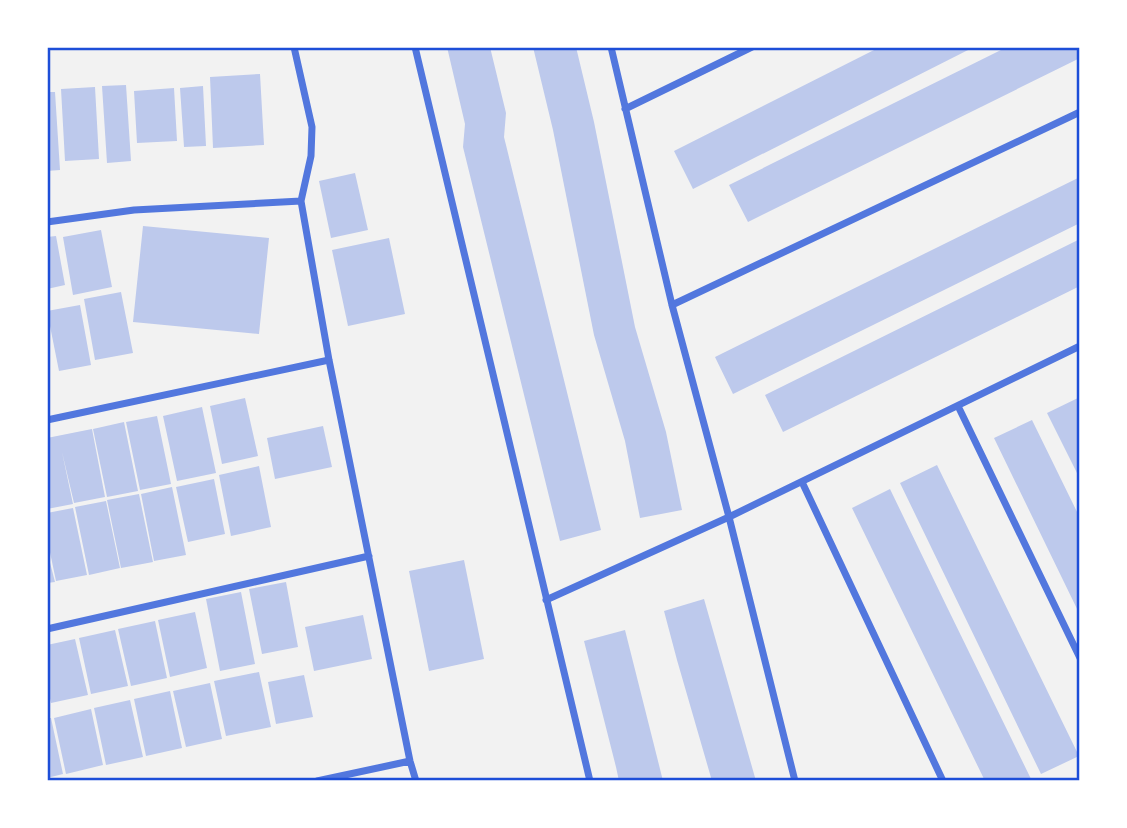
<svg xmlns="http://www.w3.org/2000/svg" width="1127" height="828" viewBox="0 0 1127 828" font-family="'Roboto Condensed',sans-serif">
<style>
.building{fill:#bdc9ec}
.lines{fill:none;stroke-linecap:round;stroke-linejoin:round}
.minor{stroke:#5277de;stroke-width:7}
.neatline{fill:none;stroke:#1d4ed8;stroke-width:2.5}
</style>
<rect width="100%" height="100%" fill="#f2f2f2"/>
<path class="building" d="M447,47H490L506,113L504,137L601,530L560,541L463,147L465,124Z
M533,47H576L594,122L635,327L666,432L682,510L640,518L625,441L594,335L553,130Z
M880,47H974L693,189L674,151Z
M1007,47H1080V58L748,222L729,185Z
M260,74L264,145L213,148L210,77Z
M126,85L131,161L107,163L102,86Z
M203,86L206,146L184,147L180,88Z
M95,87L99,159L65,161L61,89Z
M174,88L177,141L137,143L134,91Z
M47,92H55L60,170L47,171Z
M355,173L368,230L331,238L319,181Z
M1080,177V223L733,394L715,357Z
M143,226L269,238L259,334L133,322Z
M101,230L112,287L73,295L63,237Z
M56,236L65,285L47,289V237Z
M389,238L405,314L348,326L332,250Z
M1080,239V286L783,432L765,395Z
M121,292L133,353L95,360L84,299Z
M80,305L91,365L59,371L47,311Z
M1080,397V479L1047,413Z
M245,398L258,456L222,464L210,406Z
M202,407L216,473L177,481L163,416Z
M157,416L171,484L140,490L126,422Z
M1032,420L1080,518V615L994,438Z
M124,422L138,491L107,497L93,429Z
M323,426L332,467L275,479L267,438Z
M92,429L105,497L74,503L62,452L73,504L47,509V438Z
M937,465L1079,756L1041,774L900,483Z
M259,466L271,527L231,536L219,475Z
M214,479L225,534L188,542L176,487Z
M172,487L186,555L154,561L141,494Z
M890,489L947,607L1032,781H985L852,508Z
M139,494L153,562L121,568L107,500Z
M106,501L120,568L89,575L75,507Z
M73,508L87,575L56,581L47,538V513Z
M47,551L55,582L47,583Z
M464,560L484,659L429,671L409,571Z
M286,582L298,647L262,654L249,589Z
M241,592L255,664L220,671L206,599Z
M704,599L756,781H712L677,660L664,611Z
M195,612L207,668L170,677L158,620Z
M363,615L372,659L314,671L305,627Z
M155,621L167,678L131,686L118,629Z
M115,630L128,686L91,694L79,638Z
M625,630L657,757L663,781H619L616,767L584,641Z
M75,639L88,695L51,703L47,686V645Z
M259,672L271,727L226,736L214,681Z
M304,675L313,717L276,724L268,682Z
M210,683L222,739L186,747L173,691Z
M170,691L182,748L146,756L134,699Z
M130,700L143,757L106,765L94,708Z
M91,709L103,765L66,774L54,718Z
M47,718H51L63,774L47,778Z"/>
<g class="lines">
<path class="minor" d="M294,47L312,127L311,156L301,201L329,360L410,761L416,781
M415,47L590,781
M611,47L672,305L729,517L795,781
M625,109L752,47
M47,222L134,210L301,201
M672,305L1080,112
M958,406L1080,658
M47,420L329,360
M802,482L943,781
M546,600L729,517L1080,346
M47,629L369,556
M317,781L410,761"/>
</g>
<rect width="1127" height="828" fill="none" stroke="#ffffff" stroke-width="98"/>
<rect x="49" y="49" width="1029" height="730" class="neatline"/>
</svg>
